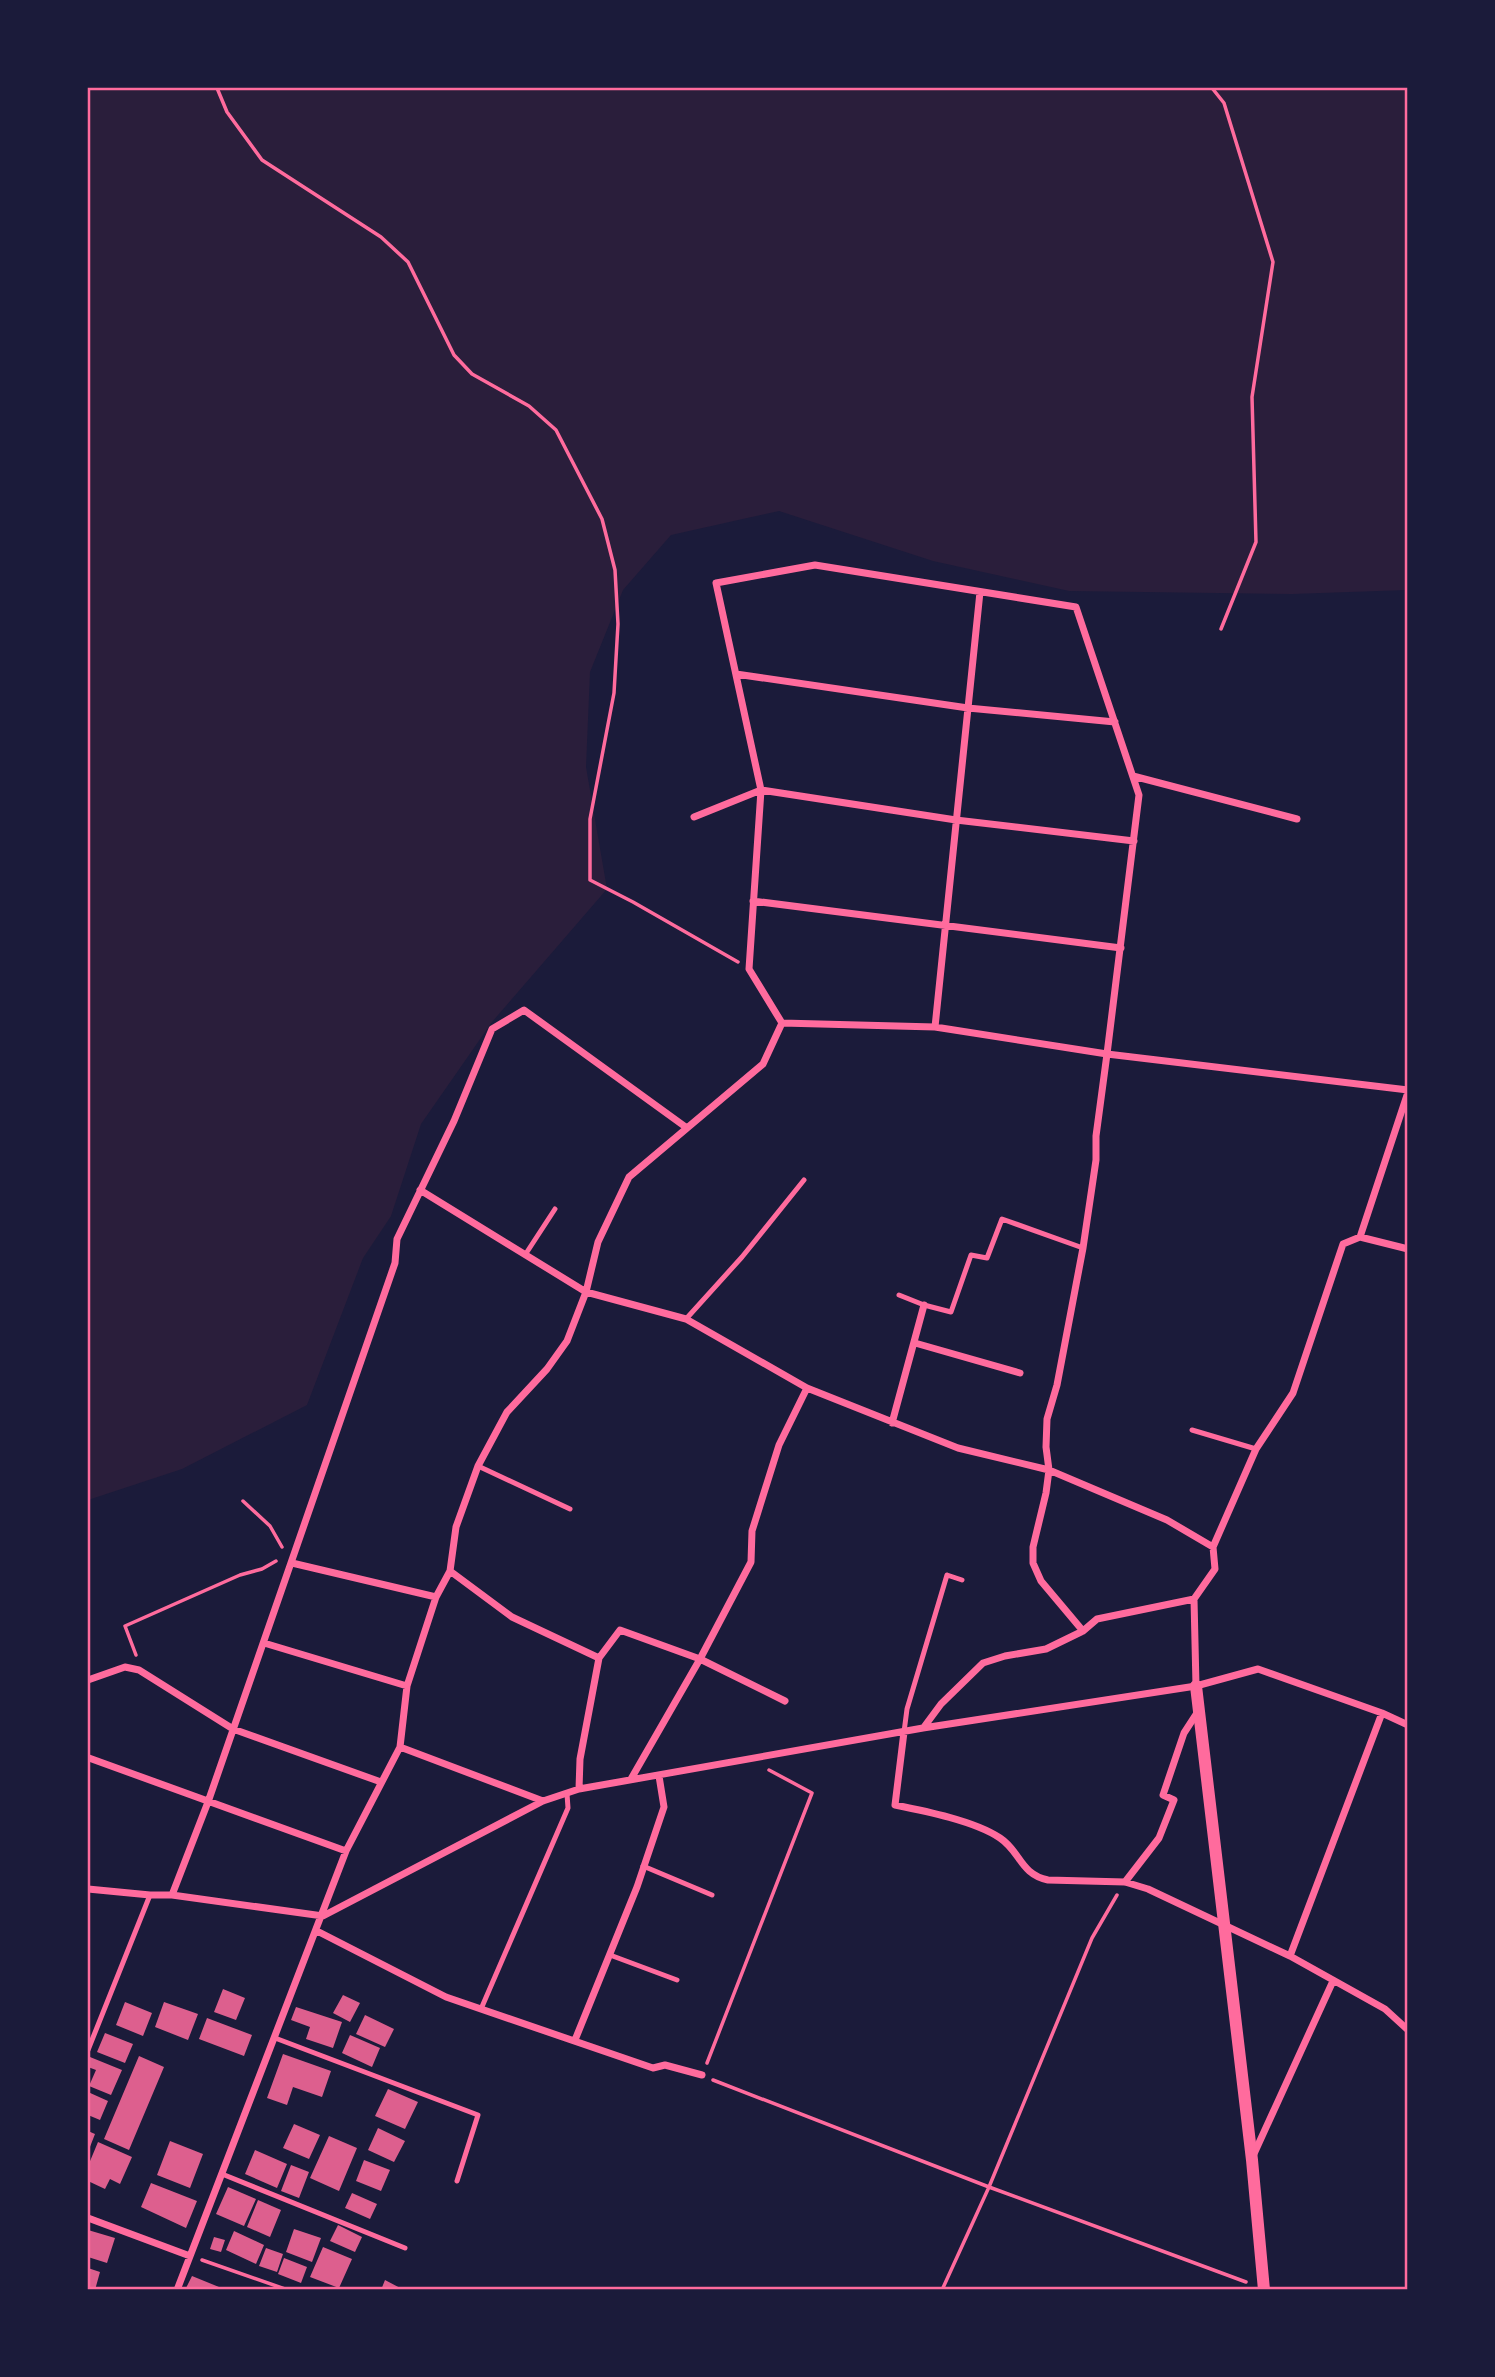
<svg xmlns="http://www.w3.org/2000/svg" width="1495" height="2377" viewBox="0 0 1495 2377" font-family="Montserrat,sans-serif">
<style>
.green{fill:#2a1e3b}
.building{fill:#dd5f8e}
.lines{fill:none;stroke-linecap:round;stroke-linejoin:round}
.path{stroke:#ff6b9d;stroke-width:3.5}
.service{stroke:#ff6b9d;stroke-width:5}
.minor{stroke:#ff6b9d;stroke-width:7}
.tertiary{stroke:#ff6b9d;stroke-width:12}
.neatline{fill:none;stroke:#ff6b9d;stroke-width:2.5}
</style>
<rect width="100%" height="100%" fill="#1b1b3a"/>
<path class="green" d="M88,88H1408L1407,590L1292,594L1069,591L933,561L779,511L671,535L623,590L590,672L586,767L607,889L492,1022L421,1124L391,1216L363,1258L307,1405L182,1469L88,1500Z"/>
<path class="building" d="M223,1989L245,1998L236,2020L214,2012Z
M343,1995L360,2003L350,2022L333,2013Z
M125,2002L152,2013L143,2036L116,2025Z
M164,2002L198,2014L188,2040L155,2027Z
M296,2007L342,2022L333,2048L306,2039L310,2027L291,2020Z
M365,2015L394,2029L385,2047L356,2034Z
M207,2018L252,2035L244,2056L199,2039Z
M105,2033L133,2044L125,2063L97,2052Z
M350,2035L380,2048L372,2067L342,2053Z
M283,2054L331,2071L322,2097L293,2087L287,2105L267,2098Z
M139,2056L164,2067L129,2150L104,2139Z
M90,2057L122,2070L111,2095L89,2086L96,2070L88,2067Z
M388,2089L418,2102L405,2129L375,2116Z
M88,2092L108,2101L100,2120L88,2115Z
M294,2124L320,2135L309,2159L283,2148Z
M378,2128L405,2141L394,2162L368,2150Z
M88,2131L95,2134L88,2152Z
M329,2136L357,2148L339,2191L310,2178Z
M170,2141L203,2154L190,2188L157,2175Z
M98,2142L132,2157L120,2184L110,2179L105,2189L88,2181V2166Z
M255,2150L287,2164L277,2188L245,2174Z
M364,2160L390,2170L381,2191L356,2181Z
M291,2165L309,2172L299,2198L281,2191Z
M151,2183L197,2201L186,2228L141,2207Z
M228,2187L256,2199L244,2226L216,2214Z
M352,2193L377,2204L370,2219L345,2208Z
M258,2200L281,2210L270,2237L247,2227Z
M338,2225L362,2237L355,2252L330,2241Z
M294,2229L321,2238L312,2262L286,2252Z
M88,2230L115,2238L107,2263L88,2257Z
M234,2231L264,2245L256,2264L226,2250Z
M214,2237L225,2240L221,2252L210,2249Z
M323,2247L352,2259L339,2288L310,2277Z
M266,2248L283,2254L277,2272L259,2266Z
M284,2258L307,2267L301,2283L278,2274Z
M88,2268L100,2272L95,2290H88Z
M192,2276L219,2287L218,2290H185Z
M385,2280L404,2290H381Z"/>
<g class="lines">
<path class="path" d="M217,88L227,112L262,160L381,237L408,262L454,355L472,374L529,406L556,430L602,519L615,570L618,624L614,693L590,819V880L633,902L738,962
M1212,88L1224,103L1273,262L1252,397L1256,542L1221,629
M243,1501L270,1526L282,1547
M136,1655L125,1626L240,1575L262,1569L276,1561
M707,2063L812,1793L769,1770
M713,2080L989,2187L1246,2282
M202,2260L288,2290
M942,2290L989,2187L1092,1938L1117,1895"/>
<path class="service" d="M525,1255L555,1209
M899,1295L924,1305L951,1312L971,1255L987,1258L1002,1219L1083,1248
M686,1319L742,1257L804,1180
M1192,1430L1256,1449
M478,1466L570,1509
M904,1732L907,1709L947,1575L962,1580
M643,1866L712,1895
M610,1955L677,1980
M481,2009L568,1808L567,1794
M275,2038L478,2115L457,2181
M88,2050L150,1895
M222,2174L405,2248"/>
<path class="minor" d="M815,565L1076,607L1139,795L1107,1054L935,1027L782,1023L749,969L761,790L716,583Z
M736,674L968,708L1115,722
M1133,776L1297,819
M694,817L761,790L956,820L1134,841
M753,901L1121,948
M935,1027L980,592
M420,1190L586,1292L686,1319L807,1388L958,1448L1049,1470L1167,1520L1213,1547
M1360,1237L1408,1092
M915,1343L1020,1373
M892,1423L924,1305
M292,1563L436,1597
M450,1571L512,1617L599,1658
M1083,1631L1041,1581L1033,1563V1547L1046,1493L1049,1470L1046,1447L1047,1419L1057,1385L1083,1248L1096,1160V1136L1107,1054L1408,1090
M264,1643L407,1686
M88,1680L125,1667L139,1670L233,1729L381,1782
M1196,1686L1194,1599L1215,1569L1213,1547L1256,1449L1293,1393L1343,1244L1360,1237L1408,1249
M924,1727L941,1704L983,1663L1005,1656L1046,1649L1083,1631L1097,1619L1194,1599
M904,1732L895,1805C925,1811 975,1821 1000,1838C1021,1852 1020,1874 1048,1880L1125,1882L1148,1889L1290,1956L1385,2009L1408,2030
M400,1747L543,1801
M89,1758L346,1851
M631,1779L700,1659L751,1562L752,1531L779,1445L807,1388
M579,1789L580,1759L599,1658L620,1630L700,1659L785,1701
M1125,1882L1159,1838L1174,1800L1163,1795L1184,1733L1197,1713
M88,1889L150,1895H172L323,1916L543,1801L579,1789L923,1728L1196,1686L1258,1669L1382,1713L1408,1725
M172,1895L208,1802L395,1263L397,1239L454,1121L492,1029L524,1010L687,1128
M317,1931L446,1997L653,2068L665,2065L702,2075
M1290,1956L1382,1713
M575,2040L637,1887L664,1807L659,1776
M1253,2156L1333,1981
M88,2218L190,2256
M177,2290L346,1851L400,1747L407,1686L436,1597L450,1571L456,1527L478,1466L507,1412L547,1369L567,1341L586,1292L598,1242L629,1177L763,1064L782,1023"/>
<path class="tertiary" d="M1196,1686L1252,2160L1264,2290"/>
</g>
<rect width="1495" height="2377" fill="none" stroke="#1b1b3a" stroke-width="178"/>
<rect x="89" y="89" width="1317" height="2199" class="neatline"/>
</svg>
